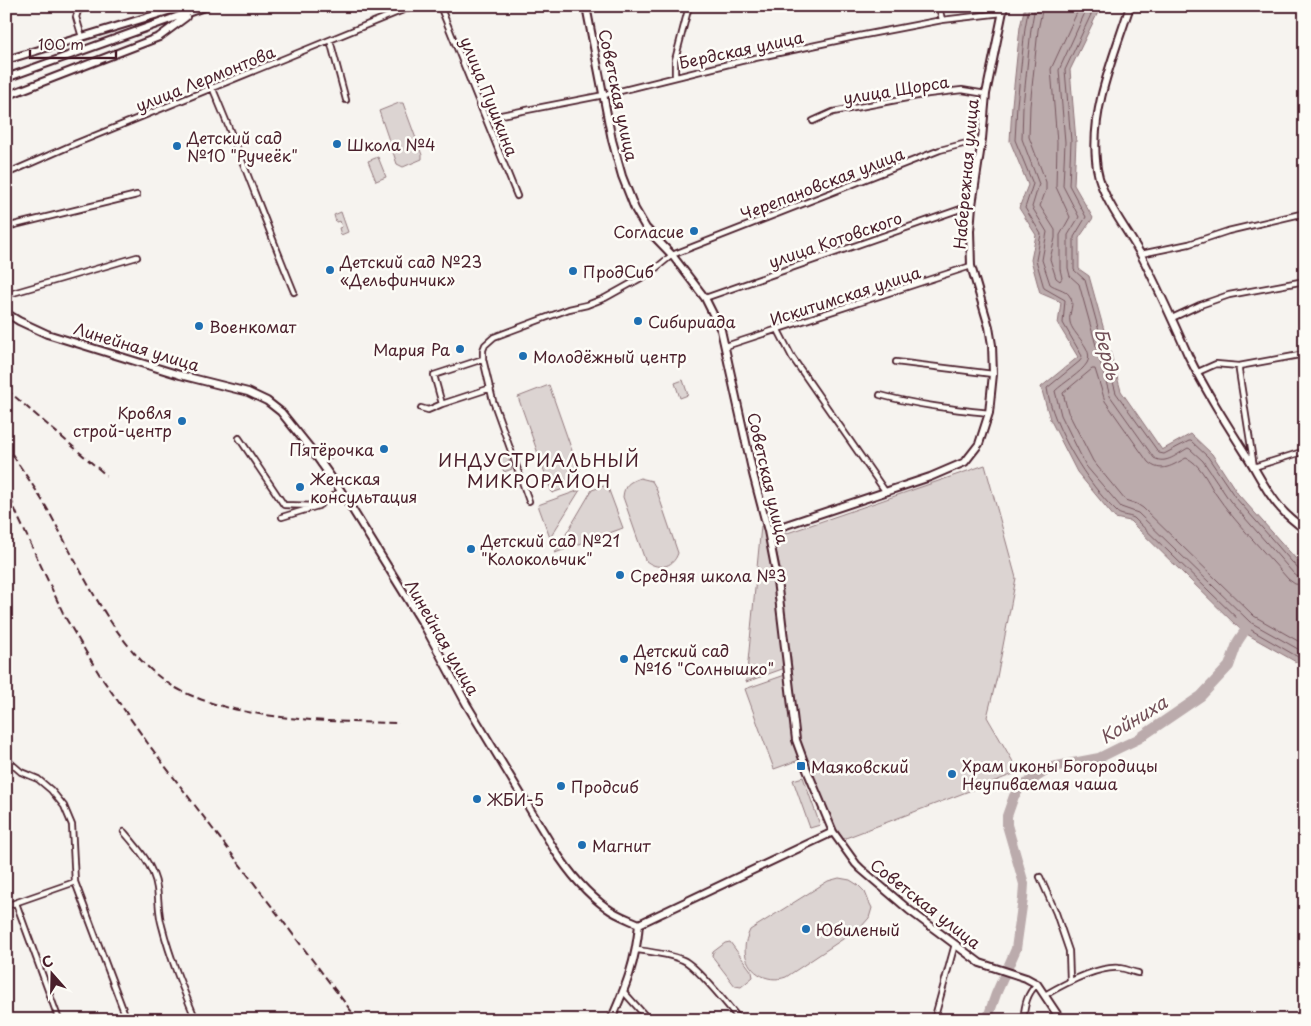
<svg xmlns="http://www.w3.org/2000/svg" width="1311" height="1026" viewBox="0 0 1311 1026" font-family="'Playpen Sans',sans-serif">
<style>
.green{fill:#dcd4d2;stroke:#937a7e}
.water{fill:#bbabac;stroke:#8e7378}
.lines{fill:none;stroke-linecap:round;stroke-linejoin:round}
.shore{stroke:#77575f;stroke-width:1}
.river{stroke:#bbabac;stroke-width:10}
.street-casing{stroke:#4a1f2b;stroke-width:8}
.secondary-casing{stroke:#4a1f2b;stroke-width:10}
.street{stroke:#fdfcf7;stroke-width:4.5}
.secondary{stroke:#fdfcf7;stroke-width:6}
.rail{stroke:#4a1f2b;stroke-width:2;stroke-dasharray:8 4;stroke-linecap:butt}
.poi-dot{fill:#1f6fb2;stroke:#fdfcf7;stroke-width:2}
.labels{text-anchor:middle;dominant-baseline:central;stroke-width:5;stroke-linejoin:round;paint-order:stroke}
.street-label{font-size:16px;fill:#4a1f2b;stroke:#fdfcf7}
.poi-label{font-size:16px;fill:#4a1f2b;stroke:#fdfcf7;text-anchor:start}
.water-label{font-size:18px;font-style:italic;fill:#725058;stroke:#fdfcf7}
.neighbourhood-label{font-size:18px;letter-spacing:1px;fill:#4a1f2b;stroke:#fdfcf7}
</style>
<rect width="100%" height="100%" fill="#f6f3ef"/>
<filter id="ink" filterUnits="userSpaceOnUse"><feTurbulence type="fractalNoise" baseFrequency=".02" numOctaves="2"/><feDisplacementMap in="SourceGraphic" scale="10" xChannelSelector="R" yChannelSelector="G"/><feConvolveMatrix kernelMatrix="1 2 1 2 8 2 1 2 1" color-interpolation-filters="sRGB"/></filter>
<g filter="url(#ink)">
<path class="green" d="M399,103H403L404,106L422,155V159L403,167L397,164L379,111Z
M378,157L386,177L376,181L368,161Z
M341,212L348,232L341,235L339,228L342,227L340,221L336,222L334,215Z
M683,380L688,395L680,398L675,383Z
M549,385L583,482L552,493L518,397Z
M507,454L512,469L504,472L499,457Z
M985,465L1016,578L997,677L987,717L1019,772L843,839L829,817L798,741L782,590L779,563L773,538Z
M640,478L652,481L656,488L678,553C673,569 656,570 645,560L623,497C624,485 629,482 640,478Z
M607,485L623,528L555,553L592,490Z
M580,490L550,538L538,505Z
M761,526L764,527L773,576L785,668L746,682Z
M785,675L793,742L799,760L774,769L745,689Z
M803,777L820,825L810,828L793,780Z
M839,878L850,880L858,885L865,892L869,902L872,908L869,918L861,927L786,977C767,984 745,971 745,949C745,942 747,937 750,930L828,881Z
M730,942L752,972L753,977L741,987L735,986L712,956L713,952L725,943Z"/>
<path class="water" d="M1025,6H1101L1070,70L1076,141L1074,185L1093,218L1079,238V269L1089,276L1121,391L1162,450L1191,434L1212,454L1238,494L1305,569V667L1243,632L1130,521L1115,518L1077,472L1050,419L1041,387L1078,357L1058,324L1061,302L1040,293L1031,260L1036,235L1019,208L1028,185L1010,141L1012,105L1020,27Z"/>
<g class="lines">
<path class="shore" d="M1029,6L1025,28L1017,105L1015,140L1033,184L1025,208L1041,234L1036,260L1044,288L1065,300L1063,323L1082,356L1080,361L1047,388C1052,426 1088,485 1116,511C1120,516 1128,515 1134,518L1246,627L1305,661
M1035,6L1031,29L1023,106L1022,139L1039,184L1032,207L1047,232L1042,260L1050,284C1055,288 1065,289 1069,295C1076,304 1068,313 1070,322C1072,334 1095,349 1087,363C1081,373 1063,383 1055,391L1061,415L1086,466L1121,507L1138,513L1250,622L1305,653
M1043,6L1038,30L1030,106L1029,137L1046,182V190L1040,206L1055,230V238L1050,259L1056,278L1060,281L1062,278L1060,269V235L1070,217L1056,187L1057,142L1051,69L1080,6
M1088,6L1059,70L1065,142L1063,186L1079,217L1068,235V268L1070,276L1079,284L1110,396L1154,458C1166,465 1177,454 1188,448L1190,449L1203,461L1230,501L1294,574L1298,577L1305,578
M1095,6L1065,70L1071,141L1069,185L1086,217L1074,237V270L1085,280L1116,393L1159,453L1164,454L1189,441H1191L1208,457L1235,497L1299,570L1305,572
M1305,585L1295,584L1288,579C1264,551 1236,524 1215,493C1208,482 1199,462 1186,458C1173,465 1161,474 1148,462L1105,401L1095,369H1092L1063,393L1068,412L1093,461L1125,500L1137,504L1143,508L1254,616L1305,645"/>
<path class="river" d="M987,1020L996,994L1016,949L1023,899L1024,884L1007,825V816L1014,796L1021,787L1052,767L1099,758L1119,748L1138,739L1201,696L1229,666L1238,641L1246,629L1240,621"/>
<g class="street-casing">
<path id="street" d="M440,6L517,196
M939,6L942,20
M82,37L76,17L78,11L85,6
M330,40L346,100
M675,76V60L689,6
M212,87C241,155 266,224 294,292
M486,118L604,95L741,61L859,36L942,20L1002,13
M813,121L833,112L928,94L962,90L986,94
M6,174L77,143L413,6
M6,227L137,195
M1141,254L1189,244L1228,231L1305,213
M6,295L137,257
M705,298L972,205
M1172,318L1200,305L1229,295L1305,281
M778,330L792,357L885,491
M726,346L971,266
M483,359L434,375L442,404L491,388
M896,362L993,374
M1239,366V371L1254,467L1305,451
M1198,372L1216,364L1239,366L1305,354
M880,395C917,405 952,409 989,413
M421,408L428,410L442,404
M239,438L284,505L318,506
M321,464L328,456
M529,501L493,401L483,359V350L485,345L494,337L569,309L587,305L605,298L650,273L672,255L940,150L982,139
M282,517L318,506L341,491
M6,759L21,772L38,779L51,790L64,806L72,825L75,882L127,1020
M124,832C137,847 154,866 157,888C159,901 158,913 162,926C170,958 183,989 196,1020
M1040,877L1056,913L1069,951L1070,980
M16,903L59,1020
M6,906L75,882
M637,950C652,952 669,954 683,960C697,966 728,1006 740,1020
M623,991L649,1020
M1045,995C1064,984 1097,966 1119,968C1125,968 1132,972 1138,973
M934,1020L955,944
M1023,1020C1025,1005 1026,995 1037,984"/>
</g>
<g class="secondary-casing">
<path id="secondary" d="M586,6L612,140L622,176L635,209L646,228L672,255L705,298L721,330L753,474L768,531L776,572L796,740L807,770L833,832L856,864L861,869L909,910L980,963L1026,978L1037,984L1061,1020
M1130,6C1114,56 1091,107 1096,160C1098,196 1125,225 1141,255C1158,288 1173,321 1188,355C1205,390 1226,423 1247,456C1259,475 1269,497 1285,513C1291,519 1298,524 1305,530
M6,60L178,8L194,10
M6,78L207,6
M6,96L159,37L186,17
M6,313L19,321L47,334L180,375L248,392L267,401L281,412L314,453L341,491L425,627L467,705L554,849C568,871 586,893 607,908C616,915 628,919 639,924L833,832
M768,531L930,477L965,462L979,444L989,413L993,374L992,345L989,327L971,266L970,231L972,205L982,139L986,94L1004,6
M611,1020C626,986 636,962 639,924"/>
</g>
<use href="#street" class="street"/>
<use href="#secondary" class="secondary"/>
<path class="rail" d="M6,389L107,476
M6,444C18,465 33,484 45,505C78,562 116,655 176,688C235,721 333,722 399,723
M6,486L18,517L65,617L101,677L149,745L358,1020"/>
</g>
</g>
<g class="poi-dot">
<circle cx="337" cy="144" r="5"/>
<circle cx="177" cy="146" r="5"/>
<circle cx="694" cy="231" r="5"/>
<circle cx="330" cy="270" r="5"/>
<circle cx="573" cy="271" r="5"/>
<circle cx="638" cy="321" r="5"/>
<circle cx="199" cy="326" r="5"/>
<circle cx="460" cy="349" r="5"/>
<circle cx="523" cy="356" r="5"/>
<circle cx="182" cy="421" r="5"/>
<circle cx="384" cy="449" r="5"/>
<circle cx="300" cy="487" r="5"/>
<circle cx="471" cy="549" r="5"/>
<circle cx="620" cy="575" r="5"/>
<circle cx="624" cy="659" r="5"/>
<rect x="796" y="761" width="10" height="10" rx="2.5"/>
<circle cx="952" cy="774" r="5"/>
<circle cx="561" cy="786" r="5"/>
<circle cx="477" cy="799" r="5"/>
<circle cx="582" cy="845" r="5"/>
<circle cx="806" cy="929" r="5"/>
</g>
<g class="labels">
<g class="street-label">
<text transform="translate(741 49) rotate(-12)">Бердская улица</text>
<text transform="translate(205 78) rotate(-22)">улица Лермонтова</text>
<text transform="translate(896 89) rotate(-9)">улица Щорса</text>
<text transform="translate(619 95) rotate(78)">Советская улица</text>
<text transform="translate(490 96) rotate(68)">улица Пушкина</text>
<text transform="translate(965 174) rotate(-85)">Набережная улица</text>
<text transform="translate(822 183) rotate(-21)">Черепановская улица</text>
<text transform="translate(835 239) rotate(-19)">улица Котовского</text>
<text transform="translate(845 295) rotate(-18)">Искитимская улица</text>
<text transform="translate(137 346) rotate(17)">Линейная улица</text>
<text transform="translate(769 478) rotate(77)">Советская улица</text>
<text transform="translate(443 637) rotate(60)">Линейная улица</text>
<text transform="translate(926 903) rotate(38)">Советская улица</text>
</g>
<g class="poi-label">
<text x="187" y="137">Детский сад<tspan x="187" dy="18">№10 "Ручеёк"</tspan></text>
<text x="347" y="144">Школа №4</text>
<text x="684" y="231" text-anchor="end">Согласие</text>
<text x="340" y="261">Детский сад №23<tspan x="340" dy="18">«Дельфинчик»</tspan></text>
<text x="583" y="271">ПродСиб</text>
<text x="648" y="321">Сибириада</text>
<text x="209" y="326">Военкомат</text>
<text x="450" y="349" text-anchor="end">Мария Ра</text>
<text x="533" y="356">Молодёжный центр</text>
<text x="172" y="412" text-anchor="end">Кровля<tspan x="172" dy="18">строй-центр</tspan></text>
<text x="374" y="449" text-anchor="end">Пятёрочка</text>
<text x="310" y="478">Женская<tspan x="310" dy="18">консультация</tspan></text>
<text x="481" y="540">Детский сад №21<tspan x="481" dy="18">"Колокольчик"</tspan></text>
<text x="630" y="575">Средняя школа №3</text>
<text x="634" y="650">Детский сад<tspan x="634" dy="18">№16 "Солнышко"</tspan></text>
<text x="962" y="765">Храм иконы Богородицы<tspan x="962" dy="18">Неупиваемая чаша</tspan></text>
<text x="811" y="766">Маяковский</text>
<text x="571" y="786">Продсиб</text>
<text x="487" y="799">ЖБИ-5</text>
<text x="592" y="845">Магнит</text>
<text x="816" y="929">Юбиленый</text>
</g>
<g class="water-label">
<text transform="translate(1108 354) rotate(76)">Бердь</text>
<text transform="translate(1133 719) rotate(-31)">Койниха</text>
</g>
<g class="neighbourhood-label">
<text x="539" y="459">ИНДУСТРИАЛЬНЫЙ<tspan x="539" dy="21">МИКРОРАЙОН</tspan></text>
</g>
</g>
<rect width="1311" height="1026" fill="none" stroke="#fdfcf7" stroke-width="25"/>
<rect x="12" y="12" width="1286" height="1001" fill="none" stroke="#4a1f2b" stroke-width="2" filter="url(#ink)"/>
<g transform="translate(52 974) rotate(340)" stroke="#fdfcf7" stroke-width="4" paint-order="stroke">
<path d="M0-4L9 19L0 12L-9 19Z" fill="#4a1f2b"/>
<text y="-8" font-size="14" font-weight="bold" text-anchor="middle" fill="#4a1f2b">С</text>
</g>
<path d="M30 50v8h86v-8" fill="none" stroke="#4a1f2b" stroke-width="2.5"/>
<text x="38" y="50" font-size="15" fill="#4a1f2b" stroke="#fdfcf7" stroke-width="4" paint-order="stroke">100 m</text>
</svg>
